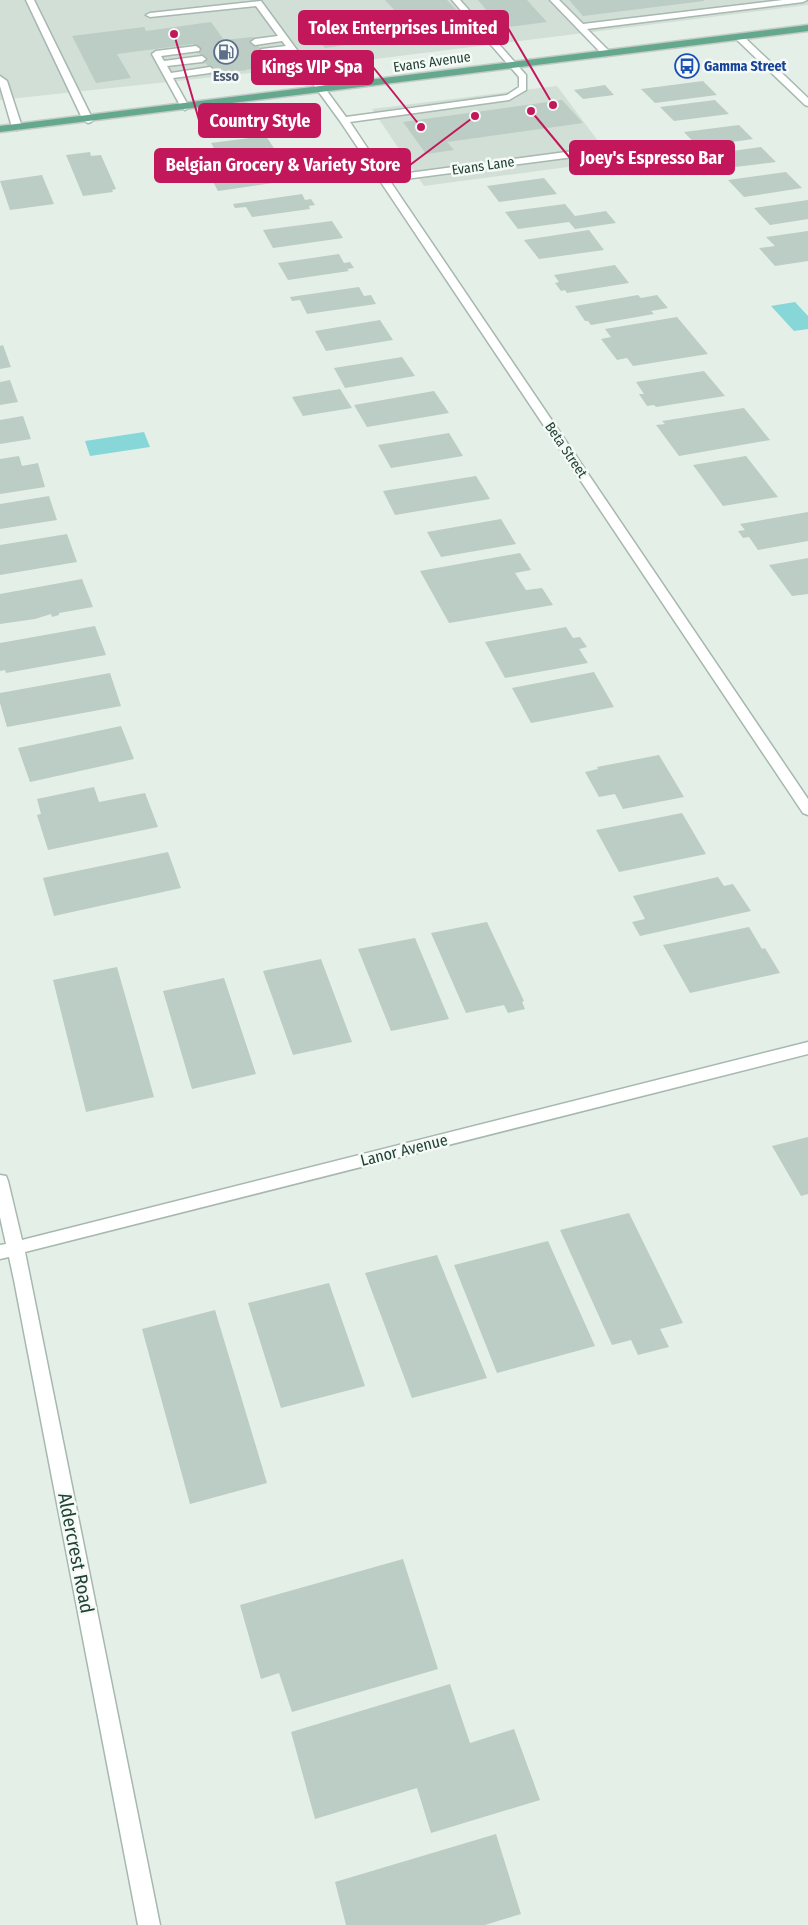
<svg xmlns="http://www.w3.org/2000/svg" width="808" height="1925" viewBox="0 0 808 1925" font-family="'Fira Sans Condensed',sans-serif">
<style>
.built{fill:#d2dfd7}
.water{fill:#87d6d8}
.building{fill:#bbcdc4}
.lines{fill:none;stroke-linecap:round;stroke-linejoin:round}
.minor-tunnel{stroke:#bdccc4;stroke-width:9;stroke-dasharray:9 4.5;stroke-linecap:butt}
.minor-casing{stroke:#a6b8af;stroke-width:3}
.major-casing{stroke:#c1cac6;stroke-width:3}
.minor{fill:#fff;fill-rule:evenodd}
.major{fill:#64a88e;fill-rule:evenodd}
.labels{text-anchor:middle;dominant-baseline:central;stroke-width:5;stroke-linejoin:round;paint-order:stroke}
.far-street-label{font-size:14px;fill:#214235;stroke:#f5faf7}
.far-transit-label{font-size:14px;font-weight:bold;fill:#164399;stroke:#f5faf7;text-anchor:start}
.far-service-label{font-size:14px;font-weight:bold;fill:#4e5e75;stroke:#f5faf7}
.street-label{font-size:16px;fill:#214235;stroke:#f5faf7}
.near-street-label{font-size:19px;fill:#214235;stroke:#f5faf7}
.leader{fill:none;stroke:#c2185b;stroke-width:2}
.callout-dot{fill:#c2185b;stroke:#f5faf7;stroke-width:2}
.callout{fill:#c2185b;stroke:#c2185b;stroke-width:2}
.callout-label{font-size:18px;text-anchor:middle;font-weight:bold;fill:#fff}
</style>
<rect width="100%" height="100%" fill="#e4efe8"/>
<path class="built" d="M0,0H808V5L335,64L0,100Z
M557,86L613,161L424,186L372,109Z"/>
<path class="water" d="M795,302L808,316V329L794,331L771,306Z
M144,432L150,447L90,456L85,441Z"/>
<path class="building" d="M385,0H447L473,27L417,35Z
M478,0H527L547,22L501,28Z
M569,0H704V1L583,16Z
M357,11L382,40L325,48L302,19Z
M211,22L224,40L252,37L273,66L213,74L193,44L117,54L131,78L96,83L72,36L144,27L146,31Z
M703,81L717,95L655,103L641,89Z
M605,85L614,95L583,99L574,90Z
M562,100L583,123L447,142L454,150L426,154L403,122Z
M715,100L729,114L674,121L660,107Z
M739,125L753,139L698,147L684,132Z
M266,136L275,150L220,158L211,143Z
M761,147L776,162L702,171L689,157Z
M90,152L91,156L101,155L116,189L112,190L113,192L83,196L66,155Z
M283,165L293,180L218,191L211,178L229,175L228,173Z
M786,172L802,188L744,197L728,180Z
M42,175L54,204L10,210L0,181Z
M544,178L557,194L499,202L487,186Z
M302,194L305,200L311,199L315,205L309,206L310,209L252,217L246,207L235,208L233,204Z
M808,200V219L770,225L754,208Z
M565,204L575,216L606,211L616,223L575,229L569,222L518,229L505,212Z
M332,221L343,238L273,248L263,230Z
M589,230L604,250L539,259L524,240Z
M808,231V261L775,266L759,248L775,246L766,237Z
M339,254L344,263L350,262L354,268L347,269L349,271L288,280L278,263Z
M615,265L629,283L567,293L565,290L561,291L555,283L559,282L554,275Z
M359,287L364,296L371,295L376,304L307,314L300,300L292,301L290,297Z
M638,295L641,298L657,295L668,308L651,311L654,314L591,325L588,321H585L575,306Z
M677,317L708,354L633,366L627,358L617,360L601,339L611,337L605,329Z
M380,320L393,340L326,351L315,331Z
M3,345L11,367L0,369V346Z
M402,357L415,376L345,388L334,368Z
M704,371L725,396L656,407L654,405L647,406L639,394H644L636,382Z
M10,380L18,402L0,405V382Z
M340,389L352,408L303,416L292,397Z
M434,391L449,413L367,427L354,405Z
M744,408L770,440L679,456L656,425L665,424L662,421Z
M23,416L31,439L0,444V420Z
M449,433L463,456L391,468L378,445Z
M19,456L22,466L38,463L45,487L0,494V459Z
M746,456L778,497L723,506L693,465Z
M476,476L490,499L395,515L383,491Z
M49,496L57,520L0,529V504Z
M808,512V541L758,550L749,537L743,538L738,531L745,530L740,524Z
M501,519L516,544L441,557L427,532Z
M67,534L77,562L0,575V545Z
M520,553L531,570L515,573L526,590L542,588L553,605L449,623L420,571Z
M808,558V594L792,596L769,565Z
M82,579L93,607L59,613V615L52,617L51,614L35,619L0,624V594Z
M95,626L106,655L6,673L5,670L0,671V643Z
M566,627L573,638L580,637L587,647L579,649L588,663L505,678L485,642Z
M594,672L614,707L531,723L512,688Z
M110,673L121,706L7,727L0,703V693Z
M121,726L134,759L30,782L18,748Z
M659,755L684,797L623,809L615,794L599,797L585,772L598,769L597,767Z
M94,787L99,802L145,793L158,827L48,850L37,815L41,814L37,799Z
M682,813L706,854L619,872L596,830Z
M168,852L181,888L54,916L43,878Z
M718,877L724,886L733,884L751,911L640,936L632,922L645,919L633,896Z
M487,922L524,1001L522,1002L525,1009L508,1013L504,1005L466,1013L431,933Z
M749,927L762,949L765,948L780,973L690,993L663,945Z
M415,938L449,1019L391,1031L358,949Z
M321,959L352,1042L293,1055L263,971Z
M117,967L154,1097L86,1112L53,980Z
M224,978L256,1074L192,1089L163,991Z
M808,1137V1194L801,1196L772,1146Z
M629,1213L683,1323L660,1329L669,1347L638,1355L631,1340L612,1345L560,1230Z
M548,1241L595,1346L497,1373L454,1265Z
M437,1255L487,1378L412,1398L365,1273Z
M329,1283L365,1386L281,1408L248,1303Z
M215,1310L267,1483L190,1504L142,1329Z
M403,1559L438,1669L292,1712L279,1673L261,1679L240,1605Z
M450,1684L470,1743L514,1729L540,1800L431,1833L417,1788L315,1819L291,1732Z
M496,1834L521,1914L485,1925H346L335,1882Z"/>
<g class="lines">
<path class="minor-tunnel" d="M196,49L255,42
M202,59L262,52
M210,70L270,63"/>
<g class="minor-casing">
<path id="minor" d="M26,0H34L93,120L91,122L88,123L83,120Z
M452,0H460L526,75V90L509,100L350,122L386,176L581,150L586,153L581,156L390,181L808,799V815L803,813L340,121L297,62L270,66L266,63L270,60L294,57L289,51L262,55L258,52L262,49L286,46L282,41L255,45L251,42L255,39L278,36L256,6L150,17L146,15L150,13L261,1L346,117L507,95L519,87V77Z
M550,0H559L583,24L783,0H807L803,2L587,29L609,51L610,53L606,56L603,55Z
M736,35H742L808,98V106L805,105L736,39Z
M196,46L200,49L199,51L161,56L164,61L202,56L206,59L202,62L167,66L171,73L210,67L214,70L210,73L173,78L189,107L185,110L181,107L152,54L156,51Z
M0,76L7,81L22,127L20,129L17,130L12,127L0,86Z
M808,1042V1054L25,1252L160,1925H138L14,1280L9,1257L0,1259V1245L6,1244L0,1217V1175L6,1176L8,1181L22,1240Z"/>
</g>
<g class="major-casing">
<path id="major" d="M808,25V31L0,132V126Z"/>
</g>
<use href="#minor" class="minor"/>
<use href="#major" class="major"/>
</g>
<defs>
<g id="fuel-ring" transform="scale(1.25)"><circle r="9.5" fill="#f5faf7" stroke="#5c6f8a" stroke-width="1.5"/><path d="M-5.5-6h7V0h2V4h1.3V-2.5L3-4.5l.8-.8L6-3V5H2.5V1h-1V6h-7ZM-4.2-4.7v3.2H.2V-4.7Z" fill="#5c6f8a"/></g>
<g id="bus-ring" transform="scale(1.25)"><circle r="9.5" fill="#f5faf7" stroke="#1a4fb4" stroke-width="1.5"/><path d="M-5-6H5V4H4V6H2V4H-2V6H-4V4H-5ZM-3.5-4V0h7V-4ZM-3.5 1.2v1.5H-2V1.2ZM2 1.2v1.5H3.5V1.2Z" fill="#1a4fb4"/></g>
</defs>
<g fill-rule="evenodd">
<use href="#fuel-ring" x="226" y="52"/>
<use href="#bus-ring" x="687" y="66"/>
</g>
<g class="labels">
<g class="far-street-label">
<text transform="translate(432 62) rotate(-8)">Evans Avenue</text>
<text transform="translate(483 166) rotate(-8)">Evans Lane</text>
<text transform="translate(566 450) rotate(56)">Beta Street</text>
</g>
<g class="far-transit-label">
<text x="704" y="66">Gamma Street</text>
</g>
<g class="far-service-label">
<text x="226" y="76">Esso</text>
</g>
<g class="street-label">
<text transform="translate(404 1150) rotate(-14)">Lanor Avenue</text>
</g>
<g class="near-street-label">
<text transform="translate(76 1553) rotate(79)">Aldercrest Road</text>
</g>
</g>
<path class="leader" d="M553 105L508 28M421 127L373 67M174 34L199 120M531 111L570 158M475 116L410 165"/>
<g class="callout-dot">
<circle cx="553" cy="105" r="5"/>
<circle cx="421" cy="127" r="5"/>
<circle cx="174" cy="34" r="5"/>
<circle cx="531" cy="111" r="5"/>
<circle cx="475" cy="116" r="5"/>
</g>
<g class="callout">
<rect x="299" y="11" width="209" height="33" rx="5"/>
<rect x="252" y="51" width="121" height="33" rx="5"/>
<rect x="199" y="104" width="121" height="33" rx="5"/>
<rect x="570" y="141" width="164" height="33" rx="5"/>
<rect x="155" y="149" width="255" height="33" rx="5"/>
</g>
<g class="callout-label">
<text x="403" y="34">Tolex Enterprises Limited</text>
<text x="312" y="73">Kings VIP Spa</text>
<text x="260" y="127">Country Style</text>
<text x="652" y="164">Joey's Espresso Bar</text>
<text x="283" y="171">Belgian Grocery &amp; Variety Store</text>
</g>
</svg>
